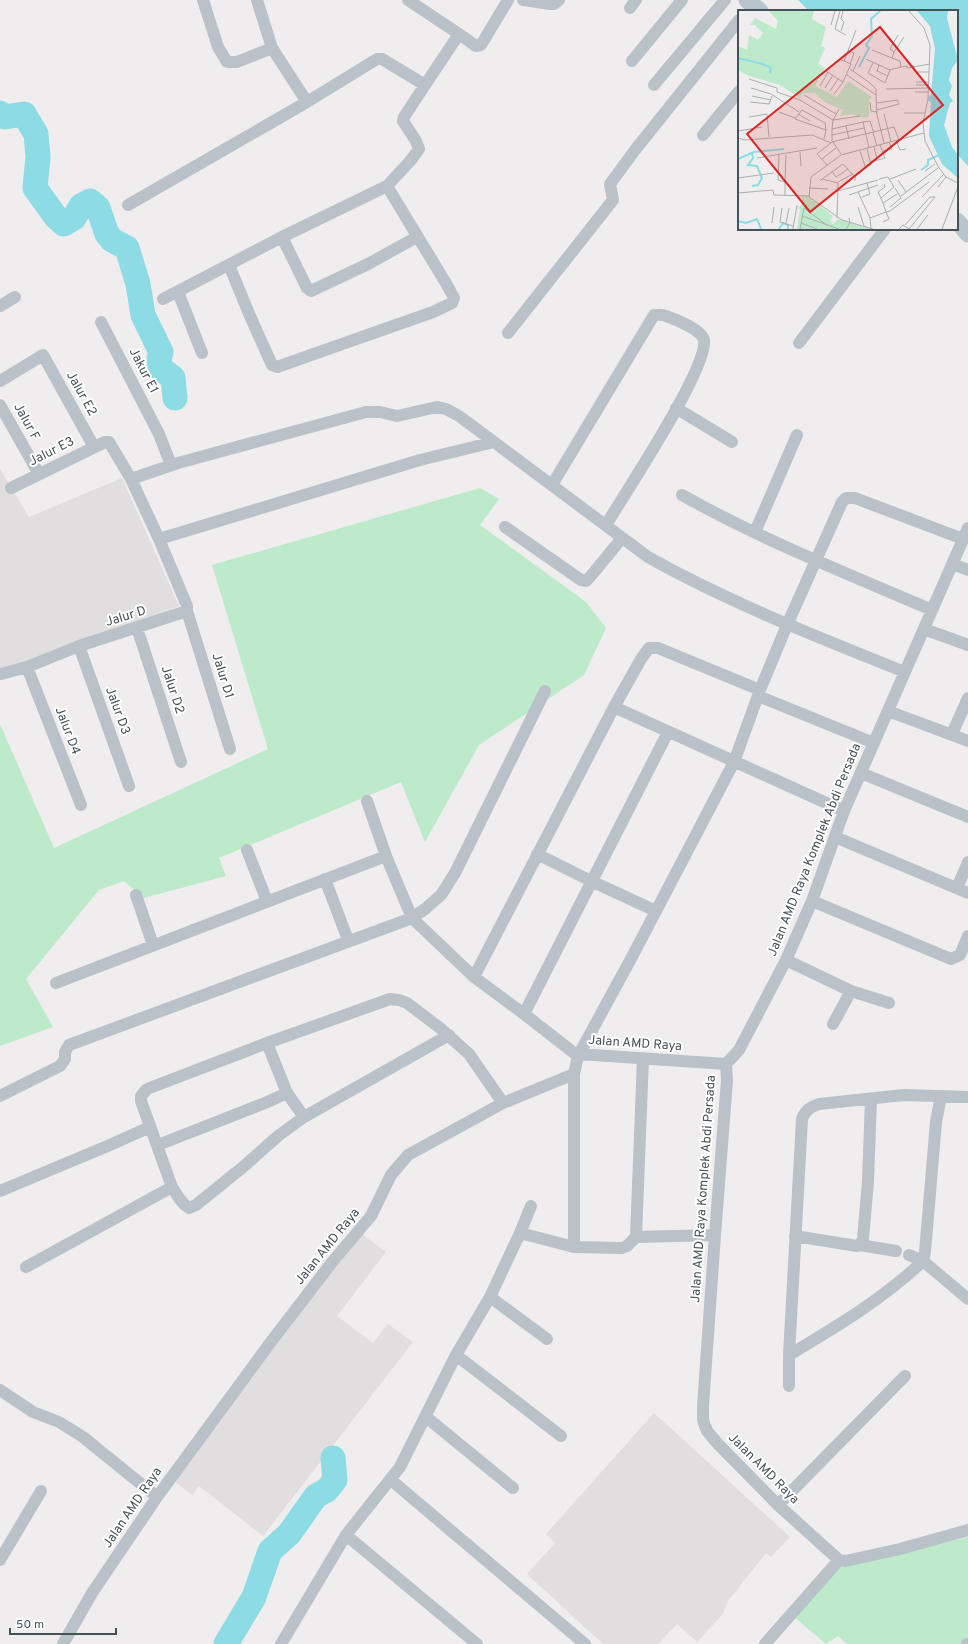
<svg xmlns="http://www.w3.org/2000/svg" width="968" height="1644" viewBox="0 0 968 1644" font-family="Overpass,sans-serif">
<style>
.education{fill:#e0dede}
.green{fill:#bdeaca}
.water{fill:#8ddbe4}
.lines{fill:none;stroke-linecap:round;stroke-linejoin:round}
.river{stroke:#8ddbe4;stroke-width:25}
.street{stroke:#b9c2c8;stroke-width:12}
.secondary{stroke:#b9c5cd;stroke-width:17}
.labels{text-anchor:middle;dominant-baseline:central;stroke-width:4;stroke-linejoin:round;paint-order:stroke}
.street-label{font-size:13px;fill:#465258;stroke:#fff}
.inset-river{fill:none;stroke:#8ddbe4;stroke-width:2}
.inset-road{fill:none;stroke:#abafb1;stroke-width:1}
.view{fill:#d62828;fill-opacity:0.15;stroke:#d62828;stroke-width:2}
.inset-edge{fill:none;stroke:#465258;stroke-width:2}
</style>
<rect width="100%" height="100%" fill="#efeded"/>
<path class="education" d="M0,469L29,517L122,478L179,606L67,649L0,678Z
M358,1231L386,1252L337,1316L373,1343L388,1324L413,1342L263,1536L199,1486L192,1495L170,1478Z
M654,1413L790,1537L771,1557L766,1553L728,1601L723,1614L697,1642L677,1624L658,1644H603L527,1574L555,1543L546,1534Z"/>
<path class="green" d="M480,488L499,499L480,525L586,602L606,628L584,675L479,745L425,842L401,782L219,858L226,876L144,898L124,881L99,890L26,979L53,1027L0,1046V724L54,848L268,749L212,565Z
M968,1537V1644H847L838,1636L826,1644L794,1617L839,1568Z"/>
<path class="water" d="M798,0H968V166L957,154V11H809Z"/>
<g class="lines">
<path class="river" d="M0,113L5,117L24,114L36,134L38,157L35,188L56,217L64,224L74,218L81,206L90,201L98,208L107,234L112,240L127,248L138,284L143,315L161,352L159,359L160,368L173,378L175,398
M226,1644L254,1597L270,1551L289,1534L316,1496L327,1490L335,1480L333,1458"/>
<path class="street" d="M203,0L218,47L227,62H237L272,48L307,102L377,59H382L425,85L459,34L476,46L481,45L508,0
M257,0L272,48
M408,0L459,34
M523,0L551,4H554L559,0
M630,8L636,0
M632,61L682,0
M654,85L725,0
M703,135L739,91
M128,205L307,102
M282,237L307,288L311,291L368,264L417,237
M229,265L250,316L272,365L277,367L433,312L452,303L454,298L447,285L387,186
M178,292L202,353
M163,299L282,237L387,186L411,160L419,149L416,141L403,121L404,117L425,85
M0,306L15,297
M101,322L159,434L171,465
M508,333L613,200L610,184L635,150L739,20
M799,343L885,229
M0,381L43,355L94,447
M0,405L39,474
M676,408L732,442
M131,479L178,463L366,412H380L397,416L437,407L446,409L459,416L494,442
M552,485L654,315C658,315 662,314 666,316C675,319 702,330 704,340C708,369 625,493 606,525
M682,495C762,540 848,574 932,610
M505,527L581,580L586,581L590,577L622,538
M968,528L844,811L812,901L786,960L739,1050L726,1064L727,1080L715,1235L703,1406V1420L707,1431L718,1444L778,1505L839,1560L845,1561L900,1549L968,1530
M755,532L797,435
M159,539L420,460L494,442L648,557C730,603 818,637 905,672
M952,564L968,570
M187,611L230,749
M137,628L181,762
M924,629L968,645
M79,646L129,786
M27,667L81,805
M1,674L27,667L79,646L187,611V606L159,539L131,479L109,442H105L11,488
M758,696L874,743
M614,707L641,659L649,648H658L760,690
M888,711L968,741
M952,734L968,698
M861,773L968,817
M835,837L968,893
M247,850L267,901
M537,854L591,881L656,911
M325,879L348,940
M957,888L968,862
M136,895L153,945
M812,901L951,959L960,955L968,936
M786,960L851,991L889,1003
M474,977L412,918L425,909L441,895L455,873L545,691
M56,983L386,856
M524,1014L474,977L614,707L844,811
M833,1024L851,991
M449,1035L304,1117L278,1136L243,1167L196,1205L189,1208C181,1203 177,1195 172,1187L141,1101V1096L147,1089L267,1043L390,999L399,1000L407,1003L440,1028L469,1054L503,1103
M267,1043L287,1093L304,1117
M579,1054L726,1064
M578,1056L524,1014L668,732
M0,1096L60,1066L65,1059V1052L69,1045L412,918L386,856L367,801
M158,1145L265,1103L287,1093
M0,1191L110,1145L150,1127
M520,1233L574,1247
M715,1235L636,1237L627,1246L622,1248L574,1247V1074L578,1056L633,955L734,762L760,690L787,625L842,502L846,498H855L963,539
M795,1236L857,1246L860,1245L863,1239L868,1181L871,1099
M636,1237L643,1058
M860,1245L896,1251
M909,1255L923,1261L925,1252L936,1122L941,1096
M26,1267L172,1187
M490,1297L547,1339
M456,1355L561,1436
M789,1355L802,1119C805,1110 811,1107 819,1104L904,1095L968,1097
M789,1386V1355C836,1327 883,1299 923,1261L968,1299
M0,1390L33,1412L59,1422L83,1437L157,1497
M426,1417L513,1488
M391,1480L585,1644
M778,1505L905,1376
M346,1535L477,1644
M0,1560L41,1491
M63,1644L92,1593L157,1497L270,1343L333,1261L371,1216L391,1175L408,1155L503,1103L574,1074
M281,1644L346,1535L400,1467L456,1355L490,1297L520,1233L531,1206
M765,1644L839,1560
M967,1644H968"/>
<path class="secondary" d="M747,0L760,11
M957,221L968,234"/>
</g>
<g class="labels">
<g class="street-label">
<text transform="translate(143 371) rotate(63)">Jakur E1</text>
<text transform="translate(81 394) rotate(61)">Jalur E2</text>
<text transform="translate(26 422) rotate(61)">Jalur F</text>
<text transform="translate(52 452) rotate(-27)">Jalur E3</text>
<text transform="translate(126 617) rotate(-17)">Jalur D</text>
<text transform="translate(222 676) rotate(73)">Jalur D1</text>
<text transform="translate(172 690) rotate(72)">Jalur D2</text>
<text transform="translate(117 711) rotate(70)">Jalur D3</text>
<text transform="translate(67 731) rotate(69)">Jalur D4</text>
<text transform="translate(815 850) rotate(-68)">Jalan AMD Raya Komplek Abdi Persada</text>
<text transform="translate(635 1044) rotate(4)">Jalan AMD Raya</text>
<text transform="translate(704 1189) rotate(-86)">Jalan AMD Raya Komplek Abdi Persada</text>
<text transform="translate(328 1247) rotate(-51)">Jalan AMD Raya</text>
<text transform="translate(763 1469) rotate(45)">Jalan AMD Raya</text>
<text transform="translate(133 1508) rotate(-56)">Jalan AMD Raya</text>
</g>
</g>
<g transform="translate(738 10)">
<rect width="220" height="220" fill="#efeded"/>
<path d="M31,1H76L74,9L88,17L83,36L87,38L80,54L87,58L77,76L99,87L110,71L134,87L131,90V107L125,108L113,104L102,106L105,100L86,92L77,83H65L62,88L42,75L11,66L0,60V36L9,40L11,25L20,30L25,23L17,15H12L17,8L38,19L40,11ZM63,186H69L95,206L92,211L95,214L100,209L133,219H59L62,199L59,198L65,194Z" fill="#bdeaca"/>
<path d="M179,1H210L209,8L220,50L214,58L211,70L214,76L211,85L215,91L212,93L206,115L214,137L220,145V168L204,154L191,126L193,92L190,91L191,86L193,85L197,39L192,16Z" fill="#8ddbe4"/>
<path class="inset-river" d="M0,48L25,54L33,58L32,63M121,57L131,38L128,35L134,26L133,9L142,1M14,143L15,148L10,155L19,156L24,168L20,175L14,176M0,149L16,142L46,139M183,160L190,155V150L201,145M0,211L8,213L19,209L23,219M41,219L45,213L50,215V219"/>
<path class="inset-road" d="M102,1L97,19L108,25M171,1L186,18L192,35L190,89L185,113L187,131L201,158L208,167L220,173M93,15L97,1M103,21L106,12L103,9L105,1M160,25L152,39L156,42L154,48L162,51L163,57L169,56V58L192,54M134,40L154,48M110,41L116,43L112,54M156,42L166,27M128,49L152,60L163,57M106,51L118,20M135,53L130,63L147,73L152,60M141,55L139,61L150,66M175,55L178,62H191M112,59L132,73L138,79V85M88,61L105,72L113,54L103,50M115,61L122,46M109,65L138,85L139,105L146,133M11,69L39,78V82L62,90L95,110L101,99M178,72H191M178,75H191M82,76L90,62M13,78L33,84L61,102M87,78L95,65M148,79L190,78M92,81L100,69M177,82H190M96,84L105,72M66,85L98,104M14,86L33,90M12,92L31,94L34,86M132,92L133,101L139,102M139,93L159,90L161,94L139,100M220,97V113M41,102L57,108M166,103H187M60,104L72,111M146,104L153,132M11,107L29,104L31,127M125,112L132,111L136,123M108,116L111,129M94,119L95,110L122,106M0,121L24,117M135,123L139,136M94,125V119L125,112L131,138M0,128L7,130L74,125L93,133M86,129L88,120L87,113L64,100L57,109L88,120M158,130L162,140L168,139M94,132V125L126,118M95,132L103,144M136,137L139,149M122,141L127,156L133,155L129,139M145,141L154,139L151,132M62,142L63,156M41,145L40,170L47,172V185M19,148L79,138M84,149L98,138M133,152L147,148L142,135M89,155L79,144L94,132L156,117L161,130M94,161L98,167L110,159M187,161L197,154M0,168L36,163M84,169L105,154L118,168L116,171M141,169L150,167L156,177L143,188M152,169L178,159M160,170L168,182M82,171L84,169L100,173L99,208M47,172L48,145M100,172L115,164M146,174L147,177L140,182L145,193L159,184M200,177L208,167M71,178L90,179M100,181L140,170M120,182L132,208L133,218M0,183L35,180L36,185L71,186M111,185L140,175M163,186L200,158M124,187L132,184L129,173M184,187L206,164M145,193L148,202L152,201L191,172M120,197L126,216M152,197L163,188L157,178M44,198L42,212L55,216M64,206L101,219M132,208L148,202L151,209L145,212M34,213L36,197M48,213L51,198M63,213L79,219M167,215L192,187H197L171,219M55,219L59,195M62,219L66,198L89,215M108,219L112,213L111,208M135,219L104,210L71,187L73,167L103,145L186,123M161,219L165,215L171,219M179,219L190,205M204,219L220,177"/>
<path class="view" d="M142,17L205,95L72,202L9,124Z"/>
<rect width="220" height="220" class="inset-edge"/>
</g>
<path d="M10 1628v6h106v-6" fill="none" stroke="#465258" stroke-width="2"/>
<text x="16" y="1628" font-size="12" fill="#465258" stroke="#ffffff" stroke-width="3" paint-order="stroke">50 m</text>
</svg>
